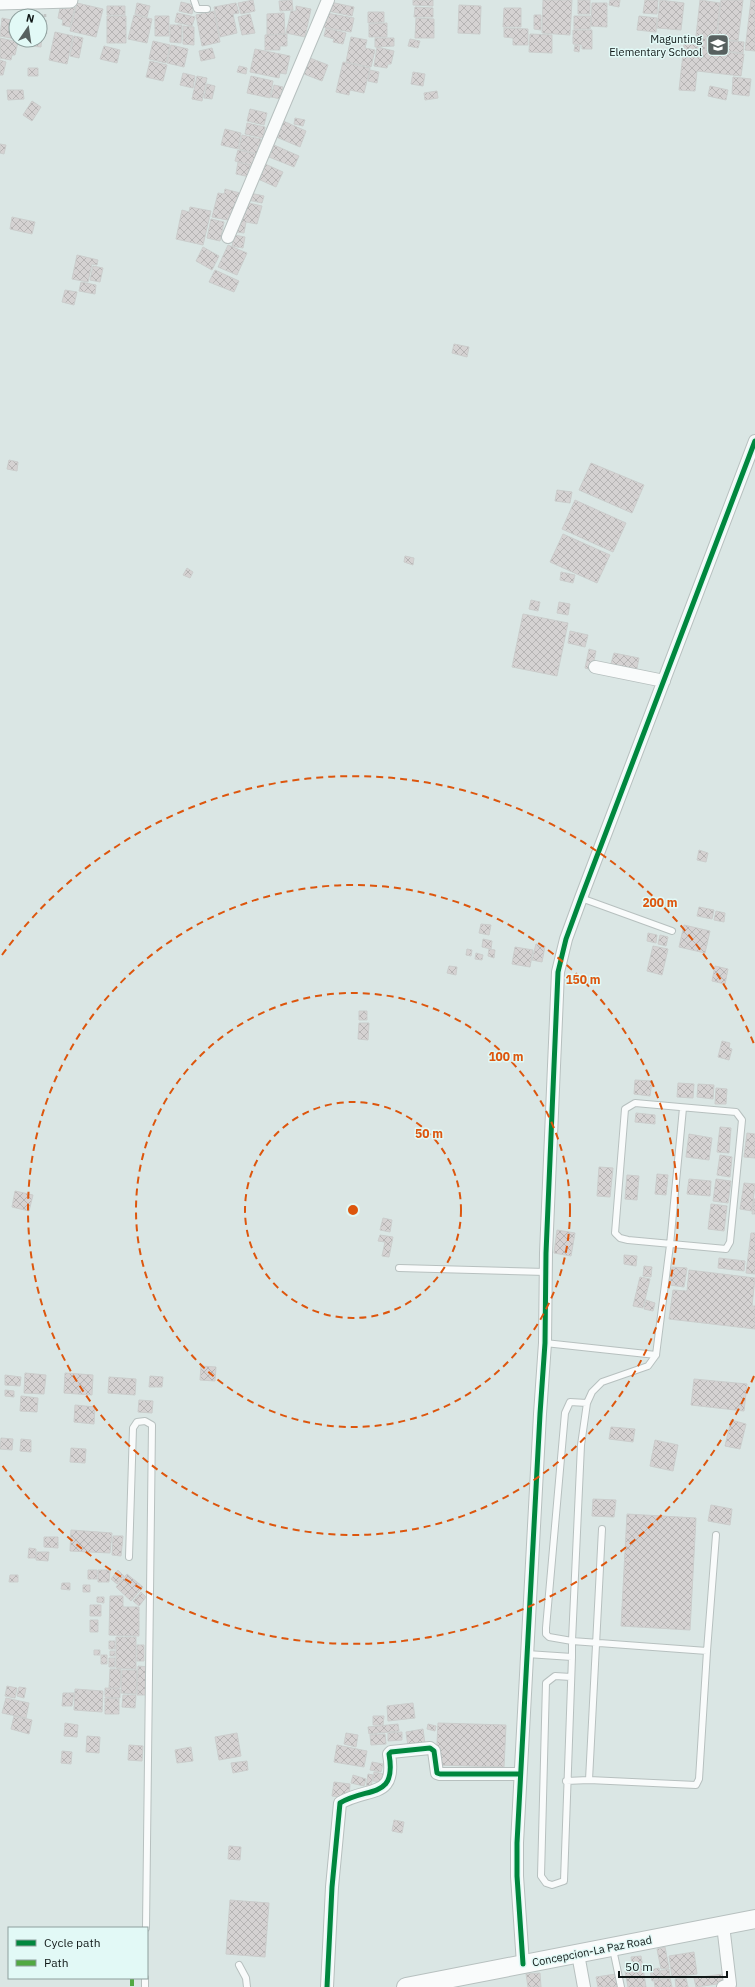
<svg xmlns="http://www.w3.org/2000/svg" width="755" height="1987" viewBox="0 0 755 1987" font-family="'IBM Plex Sans',sans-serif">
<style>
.building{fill:url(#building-cross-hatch);stroke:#cbcdcc}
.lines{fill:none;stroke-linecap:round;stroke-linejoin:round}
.service-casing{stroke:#b7c0bf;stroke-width:8}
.minor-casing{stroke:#b7c0bf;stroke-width:14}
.tertiary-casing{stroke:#b7c0bf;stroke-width:17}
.secondary-casing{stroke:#b7c0bf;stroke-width:20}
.path{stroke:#c1c5c4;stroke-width:2.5;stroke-dasharray:3 3;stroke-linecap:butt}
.service{stroke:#f9fbfb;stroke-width:6}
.minor{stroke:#f9fbfb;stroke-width:12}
.tertiary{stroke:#f9fbfb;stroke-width:15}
.secondary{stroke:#f9fbfb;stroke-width:18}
.quiet{stroke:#51a942;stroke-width:4;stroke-dasharray:8 4;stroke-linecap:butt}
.cycleway-casing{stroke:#e2f9f6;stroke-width:8}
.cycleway{stroke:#00873e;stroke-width:5}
.ring{fill:none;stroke:#dd560d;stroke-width:2;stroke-dasharray:7 5}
.labels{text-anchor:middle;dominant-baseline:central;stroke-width:3;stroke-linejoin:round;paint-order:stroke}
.poi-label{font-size:11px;fill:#101817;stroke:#e2f9f6;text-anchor:end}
.street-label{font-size:11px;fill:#101817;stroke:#e2f9f6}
.centre{fill:#dd560d;stroke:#e2f9f6;stroke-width:2}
.ring-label{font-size:12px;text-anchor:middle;font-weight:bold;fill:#dd560d;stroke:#e2f9f6;stroke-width:3;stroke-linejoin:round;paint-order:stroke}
</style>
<defs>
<pattern id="building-cross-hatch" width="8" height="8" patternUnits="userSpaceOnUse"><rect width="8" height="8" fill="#d5d2d2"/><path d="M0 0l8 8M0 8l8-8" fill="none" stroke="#b6b4b4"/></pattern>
</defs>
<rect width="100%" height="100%" fill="#dae6e4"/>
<path class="building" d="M253,0L255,11L241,14L238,3Z
M292,0L293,10L280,11L279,1Z
M413,0H433V6L413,5Z
M543,0H572L570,35L542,33Z
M578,0H590V14H578Z
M610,0H620L619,7L609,5Z
M645,0H658L657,14L643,13Z
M660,0L684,3L681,30L657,28Z
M700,0L720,3L716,38L696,36Z
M721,0H743L738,41L717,38Z
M751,0H755V51L745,50Z
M181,2L194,5L192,14L179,11Z
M330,2L354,7L352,16L328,11Z
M77,3L103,9L96,37L70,31Z
M137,3L150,6L147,17L135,14Z
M236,3L239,13L233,14L237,33L220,37L214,7Z
M592,3H607V27L591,26Z
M67,5L75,7L70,27L62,25L63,20L58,18L60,8L66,9Z
M459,5L481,6L480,34L458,33Z
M107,6H125V15H107Z
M296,6L311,9L305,37L286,33L291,11H296Z
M415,7L433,8V17H414Z
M504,8H521V27H503Z
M214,11L220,42L202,46L196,15Z
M368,12H384V22L368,23Z
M177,13L195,17L192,26L175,22Z
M284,13L285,34L267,35V14Z
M326,13L354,18L351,32L323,27Z
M22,14L43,15L41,47L20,45L21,40H40V16H22Z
M250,14L255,33L242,35L238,17Z
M134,15L152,19L147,43L128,39Z
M534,15H541V30L534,29Z
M107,16H126V43H107Z
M155,16H169V36H155Z
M574,16H591L590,29H574Z
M639,16L657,18L656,32L637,30Z
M2,18L16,21V39L0,36Z
M416,18L434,19V38H415Z
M387,23V37H369V24Z
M170,25H182L181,43L170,42Z
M183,26L194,27V45L183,44Z
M326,28L346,33L343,44L333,42L334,39L324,36Z
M504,28L528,29V45H513V38L504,37Z
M573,30H592V49H582V45L573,44Z
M55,32L73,36L67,64L49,60Z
M287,34V46H280V50H265V35Z
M530,34L552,35V53L529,52Z
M74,36L83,38L79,58L70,56Z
M685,36L706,38L705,50L744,54L741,76L697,71L695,91L679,90Z
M351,37L367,40L365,48L375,50L371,67L346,62Z
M0,38L18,42L15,55H12L11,60L0,58Z
M375,38H394V46L375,47Z
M410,39L420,41L418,48L408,46Z
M707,39L744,42L743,53L706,49Z
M153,41L170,45L166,63L149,59Z
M171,45L188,49L184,67L167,63Z
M575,45L580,46L579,52L574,51Z
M104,46L120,50L117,63L100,59Z
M377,47L394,51L391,64H388L387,68L374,66Z
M212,48L215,58L201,61L199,51Z
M255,49L290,56L286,74L280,73L279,78L250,72Z
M310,58L328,65L322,81L304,74Z
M0,60L6,62L3,75H0Z
M150,61L167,65L163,81L146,77Z
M343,62L370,68L364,93L350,90L349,95L336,92Z
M239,66L247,68L246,74L237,72Z
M28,68H38V76H28Z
M370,70L379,72L377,83L368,81Z
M413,72L425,74L423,86L411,84Z
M183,73L195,76L193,88L180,85Z
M197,76L207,78L202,101L192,99Z
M251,76L273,81L270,98L247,93Z
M733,77L751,79L749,96L732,94Z
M207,84L215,86L212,99L204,98Z
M274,85L283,87L281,99L271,97Z
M710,86L728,90L726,100L708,96Z
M7,90H23L24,99L8,100Z
M437,91L438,98L425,100L424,93Z
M32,101L41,107L32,121L23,115Z
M250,109L267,113L264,125L247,121Z
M295,118L305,120L303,126L294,124Z
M281,120L306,131L300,147L274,136Z
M247,123L265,127L263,138L245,134Z
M225,129L241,133L238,149L221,145Z
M242,135L261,139L257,154L239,149Z
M0,144L6,145L4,154L0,153Z
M274,145L299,156L294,167L269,157Z
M238,150L256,154L254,166L235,161Z
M238,162L253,166L250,177L236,174Z
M265,164L283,172L276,187L258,179Z
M225,189L240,193L233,221L212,217L218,193L224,194Z
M250,193L264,196L262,203L248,200Z
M244,202L262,206L257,224L246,222L244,233L237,232Z
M190,207L211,211L203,245L176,239L182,210L189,212Z
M12,217L35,222L32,234L10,229Z
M211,219L224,222L220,241L207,238Z
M234,235L245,237L243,248L232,246Z
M228,245L247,253L237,275L218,267Z
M203,247L219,256L212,270L196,261Z
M77,255L98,260L97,265L92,264L88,282L72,279Z
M93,266L103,268L100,282L90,280Z
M215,270L239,281L234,292L209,282Z
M81,282L96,285L95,294L79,291Z
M65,290L77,292L74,305L62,302Z
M454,344L469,347L467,357L452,353Z
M9,460L18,462L17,471L7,469Z
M591,463L644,485L632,513L579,490Z
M557,490L572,492L570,503L555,501Z
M575,500L626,523L613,552L562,529Z
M563,534L610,555L597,583L550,562Z
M405,556L414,558L413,565L404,562Z
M187,568L193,572L190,578L183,575Z
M561,572L575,575L573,583L560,580Z
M531,600L540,602L538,611L529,609Z
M559,602L570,604L568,615L557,613Z
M523,614L568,623L557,676L512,667Z
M570,631L588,635L585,647L568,643Z
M589,649L596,651L592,670L585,668Z
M614,653L639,658L636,673L610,667Z
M699,850L708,853L706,862L697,860Z
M699,907L714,910L712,919L697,916Z
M716,911L725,913L724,922L714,920Z
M481,924L491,925L489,935L479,933Z
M684,925L710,931L705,953L679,947Z
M648,933L657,935L656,943L647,941Z
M660,935L668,937L666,946L658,944Z
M483,939L492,941L491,949L482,947Z
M536,944L545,946L542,962L532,960Z
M653,946L668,949L662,975L647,971Z
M515,947L533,950L530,967L512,964Z
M467,949L472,950L471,956L466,955Z
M489,949L495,950L494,958L488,956Z
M476,953L483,955L482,960L475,959Z
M449,966L457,967L456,975L447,973Z
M715,966L728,969L725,984L712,981Z
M359,1011H367V1020H359Z
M359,1023H369L368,1040L358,1039Z
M722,1041L730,1043L729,1048L732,1049L729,1060L718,1057Z
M635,1080L652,1081L650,1096L634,1094Z
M678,1083L694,1084L693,1098L677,1097Z
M698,1084L714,1085L713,1099L697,1097Z
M716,1088L727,1089L726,1104H715Z
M636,1113L655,1115V1124L635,1122Z
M720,1127L731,1128L729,1153L717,1152Z
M747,1133L755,1134V1158L744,1157Z
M689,1134L712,1138L709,1160L686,1157Z
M720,1155L732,1157L730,1177L717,1175Z
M599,1167L613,1168L610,1197L597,1196Z
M657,1174L668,1175L666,1195L655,1194Z
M627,1175L639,1176L637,1200L625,1199Z
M689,1179L711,1181L710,1196L687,1194Z
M716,1179L731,1181L728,1203L713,1201Z
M744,1183L755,1184L752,1211L740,1209Z
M15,1191L33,1195L29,1211L12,1207Z
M754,1199H755V1214H752Z
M711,1204L727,1206L724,1231L708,1229Z
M383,1218L392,1220L390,1232L380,1230Z
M557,1230L575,1233L571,1256L554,1253Z
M751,1233H755V1274L746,1273Z
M380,1235L393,1237L389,1257L382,1256L385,1242L378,1241Z
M624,1255L637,1256L636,1266L624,1264Z
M719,1258L745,1261L744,1271L718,1268Z
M644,1266L652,1267L651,1277L643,1276Z
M672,1267L687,1268L684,1287L670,1285Z
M689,1270L755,1278L752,1306H755V1329L669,1319L673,1290L687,1291Z
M640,1277L650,1279L643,1308L633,1306Z
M646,1300L655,1303L653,1311L644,1309Z
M201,1366L216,1367L215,1381L200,1380Z
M25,1373L46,1375L44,1394L24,1393Z
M65,1373L93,1375L92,1395L64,1393Z
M5,1375L21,1377L20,1386L5,1385Z
M150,1376L163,1377L162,1387H149Z
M109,1377L136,1379L135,1395L108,1393Z
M694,1379L747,1384L744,1411L691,1405Z
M5,1390L14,1391V1397L5,1396Z
M21,1396L38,1398L37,1412L20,1411Z
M139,1400L153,1401L152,1413L138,1412Z
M75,1405L95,1407L94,1424L74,1422Z
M731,1420L746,1424L740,1449L725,1446Z
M611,1427L635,1429L633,1442L609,1439Z
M1,1438L13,1439L12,1450L0,1449Z
M21,1439L31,1440V1452L20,1451Z
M655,1440L678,1445L673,1471L650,1466Z
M71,1448L86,1449L85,1463L70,1462Z
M593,1499L616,1500L614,1517L592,1516Z
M711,1505L732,1509L730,1525L708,1521Z
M627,1514L696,1518L690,1630L621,1626Z
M71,1530L112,1533L110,1553L70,1551Z
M113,1536H123L121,1556L112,1555Z
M44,1537H58V1548L44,1547Z
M29,1548L36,1549V1558H28Z
M37,1552H49L48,1561L36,1560Z
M88,1570H97V1579H88Z
M98,1570H110L109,1582H98Z
M118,1570L124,1576L117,1584L111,1579Z
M127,1574L143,1587L131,1601L116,1587Z
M10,1575H18V1582H9Z
M62,1583H70V1590L61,1589Z
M83,1585H90V1592H83Z
M141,1592L146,1597L139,1606L133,1601Z
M110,1596H123V1607H139V1636L109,1635Z
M97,1597H104V1603L97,1602Z
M90,1605H101V1616H90Z
M90,1620H98V1632H90Z
M116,1637H136V1669L116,1668Z
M109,1641H115V1649H109Z
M137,1645H144V1661H137Z
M94,1650H100V1655H94Z
M110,1651H115V1656H110Z
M101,1655H107V1664H101Z
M109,1658H115V1667H109Z
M138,1666L149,1667L147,1695H137Z
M110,1669H121L120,1688H109Z
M122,1670H137L136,1694L121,1693Z
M7,1686L17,1688L15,1698L5,1696Z
M19,1687L26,1688L24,1698L17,1696Z
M105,1688L120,1689V1698L105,1697Z
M75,1689L103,1691L102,1712L74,1710Z
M63,1693H74L72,1706H62Z
M123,1695H136L135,1708L122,1707Z
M6,1698L29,1703L26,1718L2,1713Z
M105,1698L119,1699V1714H105Z
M413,1703L415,1718L388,1721L387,1706Z
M14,1716L32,1720L29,1734L11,1729Z
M373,1716H384L383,1725H373Z
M65,1723L78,1725L77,1737L64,1736Z
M438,1723L506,1725L504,1767L436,1765Z
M398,1724L399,1731L369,1734L368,1727Z
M428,1724L436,1726L435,1731L427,1729Z
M423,1729L425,1744L408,1746L406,1732Z
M402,1732V1740L388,1741V1733Z
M237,1733L241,1756L219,1760L215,1737Z
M346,1733L358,1735L356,1747L344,1744Z
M385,1734L386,1744L371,1745L370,1735Z
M87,1736L100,1737L99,1753L86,1752Z
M129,1745L143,1746L142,1761L128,1760Z
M337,1745L367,1751L364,1767L334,1762Z
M191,1747L193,1761L177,1763L175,1750Z
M62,1751L72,1752L71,1764L61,1763Z
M247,1761L248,1770L233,1773L231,1763Z
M372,1762L383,1764L381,1772L370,1770Z
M374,1772L384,1774L383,1782L373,1781Z
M368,1774L373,1775L371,1788H366Z
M353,1775L366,1779L364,1786L351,1783Z
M334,1782L350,1784L349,1798L332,1796Z
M394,1820L404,1822L402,1833L392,1831Z
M229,1846L241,1847L240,1860L228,1859Z
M230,1900L269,1903L265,1957L226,1954Z
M665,1947L669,1968L661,1969L657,1949Z
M694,1952L697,1974L672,1977L669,1956Z
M641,1956L643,1967L633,1969L631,1957Z
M643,1968L646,1987H628L625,1971Z
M659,1968L661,1979L652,1981L650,1970Z
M669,1969L670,1977L662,1979L660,1971Z
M540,1973L541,1987H528L526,1974Z
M616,1974L619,1987H598L596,1977Z
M723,1974L724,1983L696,1987L694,1978Z
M670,1978L672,1987H655L654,1981Z
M686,1978L688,1987H676L675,1979Z"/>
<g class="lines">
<g class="service-casing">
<path id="service" d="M194,0L197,9H207
M581,898L672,931
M635,1103L736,1112L742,1120L730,1242L726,1249L628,1240L620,1238L615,1233L625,1109Z
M399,1268L546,1272
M545,1343L656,1355L670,1245L683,1108
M587,1403L570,1402L565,1413L546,1628V1634L549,1637L572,1641L707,1651L716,1535
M602,1529L589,1780L696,1785L699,1779L707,1651
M129,1557L133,1428L137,1422L145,1421L152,1425L146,1928
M527,1654L572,1657
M571,1677L555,1676L546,1683L541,1876L546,1883L552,1885L564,1881L572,1657V1641L581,1445L587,1403L592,1392L602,1382L648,1366L656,1355
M566,1781L589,1780
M613,1949L621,1987
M239,1965L246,1978L247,1987
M145,1987V1978"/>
</g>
<g class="minor-casing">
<path id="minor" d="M228,237L328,0
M595,667L664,681
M578,1954L584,1987
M523,1964L517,1876V1843L540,1414L545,1343L546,1253L558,972L566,939L581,898L755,441
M327,1987L332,1887L340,1803C368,1786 397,1800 389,1754L391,1752L430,1748L434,1751L437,1773L440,1774H520
M723,1987L730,1984L723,1925"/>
</g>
<g class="tertiary-casing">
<path id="tertiary" d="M0,2L70,0"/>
</g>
<g class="secondary-casing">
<path id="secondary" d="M406,1987L755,1919"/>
</g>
<path class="path" d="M45,14L46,34"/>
<use href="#service" class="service"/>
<use href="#minor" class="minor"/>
<use href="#tertiary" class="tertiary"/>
<use href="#secondary" class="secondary"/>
<path class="quiet" d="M132,1978V1987"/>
<g class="cycleway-casing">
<path id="cycleway" d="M523,1964L517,1876V1843L540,1414L545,1343L546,1253L558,972L566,939L581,898L755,441
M327,1987L332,1887L340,1803C368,1786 397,1800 389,1754L391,1752L430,1748L434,1751L437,1773L440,1774H520"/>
</g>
<use href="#cycleway" class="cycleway"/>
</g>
<g class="ring">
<circle cx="353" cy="1210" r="108"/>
<circle cx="353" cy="1210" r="217"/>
<circle cx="353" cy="1210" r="325"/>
<path d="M754 1376A434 434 0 0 1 2 1465M2 955A434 434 0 0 1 754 1044"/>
</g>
<defs>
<g id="school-square" transform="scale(1.15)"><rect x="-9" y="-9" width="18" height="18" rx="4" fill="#57605f" stroke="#e2f9f6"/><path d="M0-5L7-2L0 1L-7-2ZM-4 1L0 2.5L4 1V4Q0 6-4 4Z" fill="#fff"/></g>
</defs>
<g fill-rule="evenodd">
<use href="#school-square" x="718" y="45"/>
</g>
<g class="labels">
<g class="poi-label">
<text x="702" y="39">Magunting<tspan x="702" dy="13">Elementary School</tspan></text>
</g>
<g class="street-label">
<text transform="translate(592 1951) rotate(-11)">Concepcion-La Paz Road</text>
</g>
</g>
<circle cx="353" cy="1210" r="6" class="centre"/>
<g class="ring-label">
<text x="660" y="907">200 m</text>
<text x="583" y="984">150 m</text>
<text x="506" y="1061">100 m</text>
<text x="429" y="1138">50 m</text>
</g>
<rect x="8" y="1927" width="140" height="52" fill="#e2f9f6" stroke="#8e9f9d"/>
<rect x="16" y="1940" width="20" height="6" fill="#00873e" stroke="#8e9f9d"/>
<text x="44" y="1947" font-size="12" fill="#101817">Cycle path</text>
<rect x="16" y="1960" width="20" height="6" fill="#51a942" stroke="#8e9f9d"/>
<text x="44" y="1967" font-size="12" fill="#101817">Path</text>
<g transform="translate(28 28) rotate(13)"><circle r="19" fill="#e2f9f6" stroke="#8e9f9d"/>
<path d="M0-3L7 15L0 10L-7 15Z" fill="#57605f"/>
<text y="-6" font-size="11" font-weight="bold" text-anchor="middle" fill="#101817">N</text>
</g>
<path d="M619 1971v6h108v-6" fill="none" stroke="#101817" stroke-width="2"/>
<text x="625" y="1971" font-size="12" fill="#101817" stroke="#e2f9f6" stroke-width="3" paint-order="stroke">50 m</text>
</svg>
